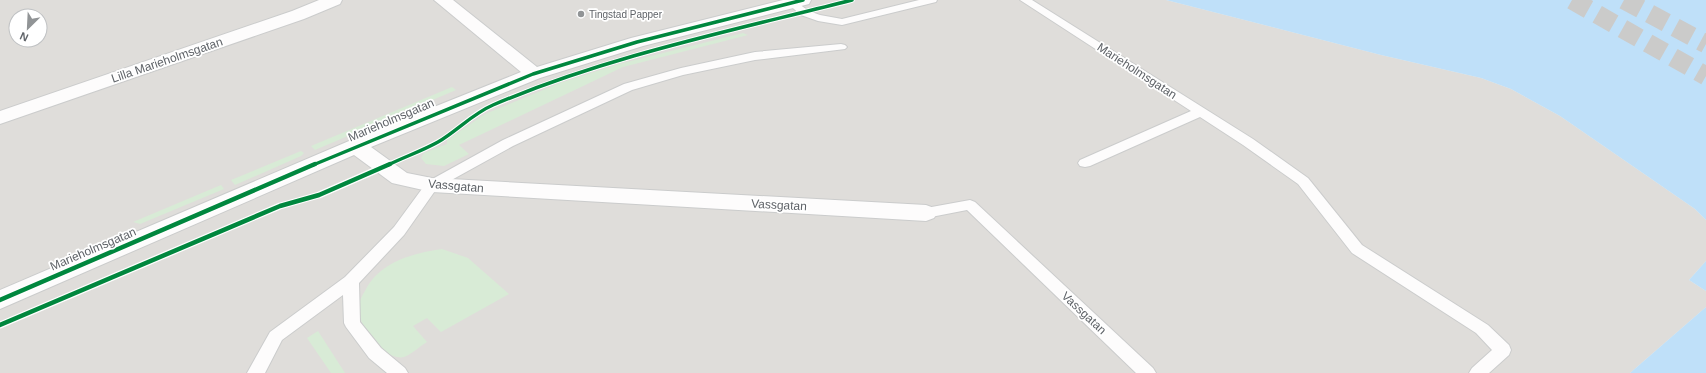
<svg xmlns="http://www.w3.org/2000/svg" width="1706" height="373" viewBox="0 0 1706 373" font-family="Helvetica,sans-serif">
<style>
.industrial{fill:#dfddda;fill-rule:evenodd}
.green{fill:#d8ebd6}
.water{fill:#bfe0f9}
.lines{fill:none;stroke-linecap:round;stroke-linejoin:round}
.highway-tunnel{stroke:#cbcbca;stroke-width:19;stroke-dasharray:19 10;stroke-linecap:butt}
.lane-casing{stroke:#cbcccc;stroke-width:2}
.street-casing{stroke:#cbcccc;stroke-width:2}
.lane{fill:#fdfcfc;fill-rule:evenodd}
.street{fill:#fdfcfc;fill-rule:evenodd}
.cycleway-far1-casing{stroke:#fff;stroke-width:5.5}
.cycleway-casing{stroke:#fff;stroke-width:7}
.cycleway-far1{stroke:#00873e;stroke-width:3.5}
.cycleway{stroke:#00873e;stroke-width:4.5}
.poi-dot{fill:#919496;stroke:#fff;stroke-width:1.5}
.labels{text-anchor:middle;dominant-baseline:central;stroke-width:3.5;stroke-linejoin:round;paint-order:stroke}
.far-poi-label{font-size:10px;fill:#5f6368;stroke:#fff;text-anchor:start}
.street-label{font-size:12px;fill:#5f6368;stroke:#fff}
</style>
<rect width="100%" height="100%" fill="#efeeea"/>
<path class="industrial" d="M0,0H1166L1381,55L1481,78L1511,89L1560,116L1695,209L1706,220V261L1689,280L1706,291V307L1630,373H0ZM16,16H40V40H16Z"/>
<path class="green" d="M743,33L748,35L623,67L459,145L469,154L444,166L426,164L421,158L424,153L447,144V140L485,114L560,83L619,64Z
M452,87L456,90L315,150L311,146Z
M301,151L304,153L301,156L235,185L231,180Z
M221,185L224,189L140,224L133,222Z
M442,249L468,258L509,294L441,332L427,318L413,326L427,342C420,346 412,354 404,357C386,362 359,327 359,311C358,304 361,297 365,291C379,262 413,253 442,249Z
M318,331L345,373H331L307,338Z"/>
<path class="water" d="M1166,0H1706V220L1695,209L1560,116L1511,89L1481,78L1381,55Z
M1706,261V291L1689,280Z
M1706,307V373H1630Z"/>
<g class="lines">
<path class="highway-tunnel" d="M1572,0L1706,76
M1624,0L1706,44"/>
<g class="lane-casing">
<path id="lane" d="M793,0L809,11L820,15L842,19L919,0H937L936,2L842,25L818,21L801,15L787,3L788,1Z
M1020,0H1032L1253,139L1308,178L1362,245L1488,325L1509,345L1511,350L1509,355L1489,373H1469L1472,368L1492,350L1476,333L1352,253L1298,184L1243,145L1200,117L1090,166L1085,167L1080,166L1078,163L1080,160L1191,111Z
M841,44L845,45L847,47L845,49L755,60L683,75L632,90L513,146L437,188L404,235L359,283L360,322L381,348L405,368L408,373H387L369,358L346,327L344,323L343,295L282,340L265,373H247L270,332L345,277L394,227L427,182L503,140L624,84L681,68L755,52Z
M970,200L975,202L1153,368L1156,373H1136L967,210L926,218L921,216L919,213L921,210L926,208Z"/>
</g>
<g class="street-casing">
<path id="street" d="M319,0H342L340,4L304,19L0,124V111L292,11Z
M434,0H453L537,67L631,38L783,0H811L809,4L643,46L540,78L371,147L407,173L432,178L926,205L934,208L937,213L934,218L926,221L432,192L392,183L354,155L0,309V290L349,141L521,72Z"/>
</g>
<use href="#lane" class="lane"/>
<use href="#street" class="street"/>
<g class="cycleway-far1-casing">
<path id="cycleway-far1" d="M313,165L533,74L637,42L803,0
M388,165C404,157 422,151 438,142C457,131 472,114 493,105C608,56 731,31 852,0"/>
</g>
<g class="cycleway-casing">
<path id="cycleway" d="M0,300L315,164
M0,325L280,206L319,195L390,164"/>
</g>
<use href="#cycleway-far1" class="cycleway-far1"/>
<use href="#cycleway" class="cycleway"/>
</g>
<circle class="poi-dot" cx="581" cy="14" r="4"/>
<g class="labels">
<g class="far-poi-label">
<text x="589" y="14">Tingstad Papper</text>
</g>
<g class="street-label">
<text transform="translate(167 60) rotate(-19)">Lilla Marieholmsgatan</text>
<text transform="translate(1137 71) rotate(33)">Marieholmsgatan</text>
<text transform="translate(391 120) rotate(-23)">Marieholmsgatan</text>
<text transform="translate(456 186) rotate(5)">Vassgatan</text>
<text transform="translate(779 205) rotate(3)">Vassgatan</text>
<text transform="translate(93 249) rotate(-23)">Marieholmsgatan</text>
<text transform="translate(1084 313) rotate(43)">Vassgatan</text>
</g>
</g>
<g transform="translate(28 28) rotate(204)"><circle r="19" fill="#ffffff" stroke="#bfc1c3"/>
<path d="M0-3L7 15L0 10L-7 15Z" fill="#919496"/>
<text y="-6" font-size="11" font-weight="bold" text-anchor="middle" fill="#5f6368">N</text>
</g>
</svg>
